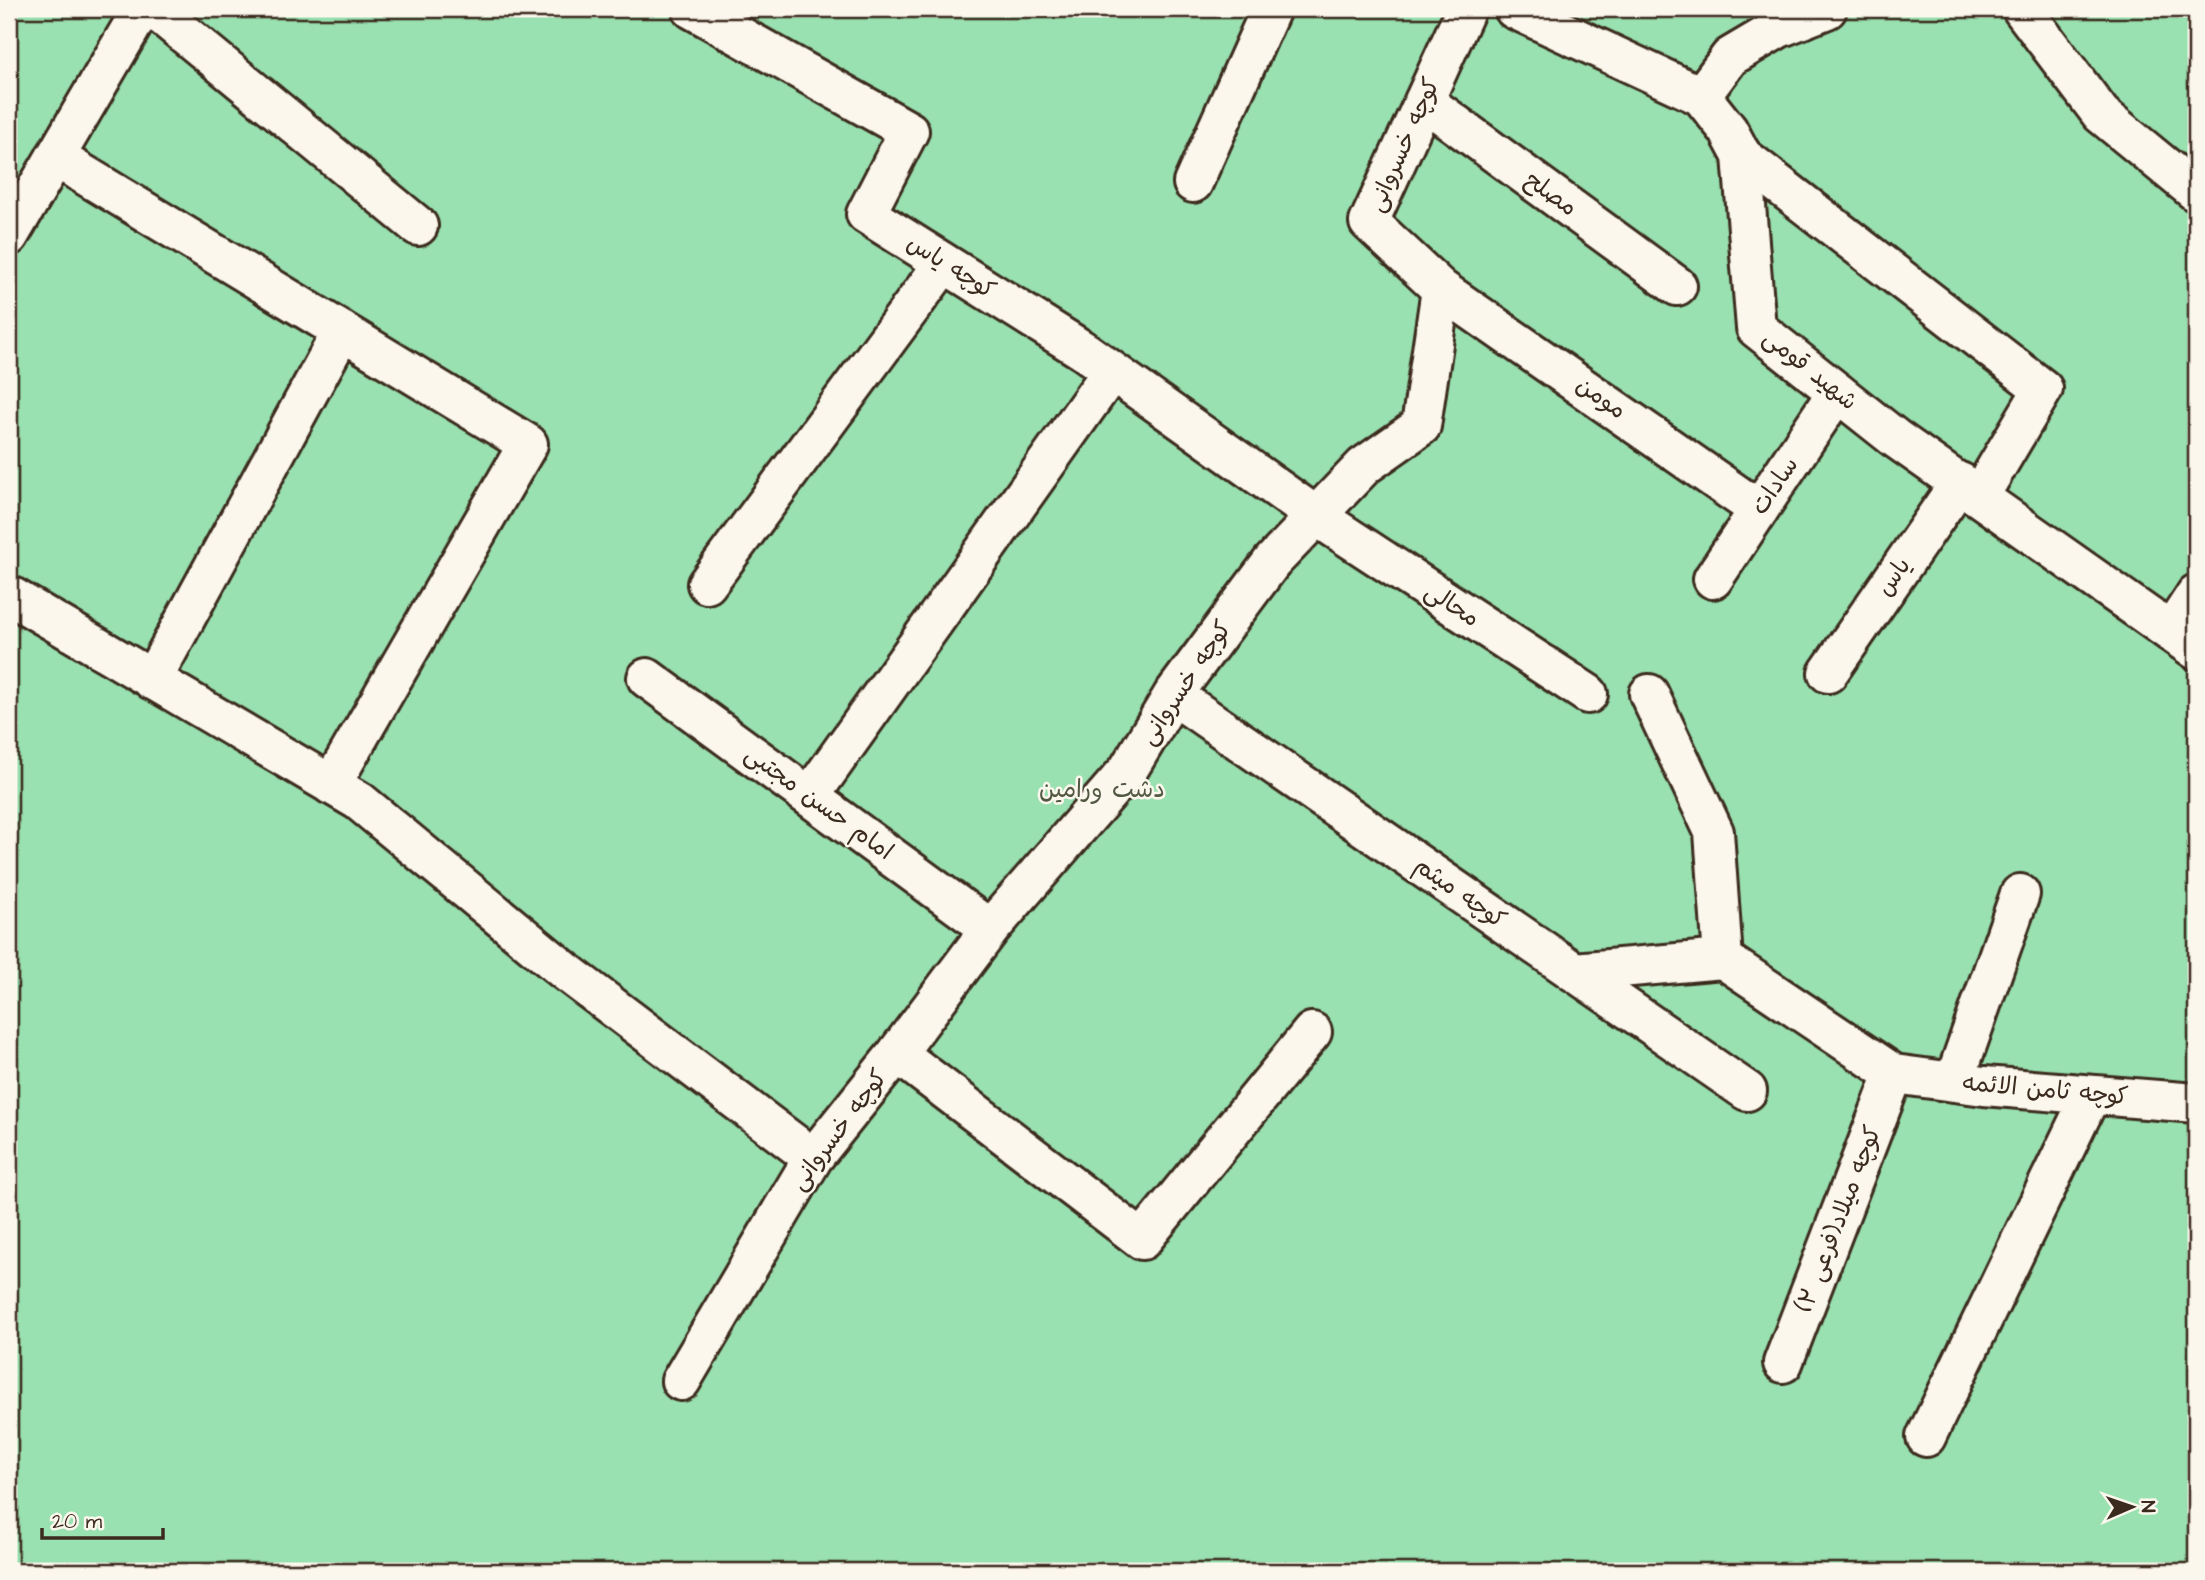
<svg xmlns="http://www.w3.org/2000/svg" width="2205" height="1580" viewBox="0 0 2205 1580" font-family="'Architects Daughter','Playpen Sans Arabic',sans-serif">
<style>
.green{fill:#99e1b0;stroke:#6a8667;stroke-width:2}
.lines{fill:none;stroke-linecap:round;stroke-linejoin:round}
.minor-casing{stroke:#3b2a1e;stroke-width:44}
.tertiary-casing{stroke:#3b2a1e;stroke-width:44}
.minor{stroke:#fbf7ec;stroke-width:38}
.tertiary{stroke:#fbf7ec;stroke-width:38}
.labels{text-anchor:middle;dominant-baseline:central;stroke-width:5;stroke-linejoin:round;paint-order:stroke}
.street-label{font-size:24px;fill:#3b2a1e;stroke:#fbf7ec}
.park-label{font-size:24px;fill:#525842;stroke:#fbf7ec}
</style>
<rect width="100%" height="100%" fill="#fbf7ec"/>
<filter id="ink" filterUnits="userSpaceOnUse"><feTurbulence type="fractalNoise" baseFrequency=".0143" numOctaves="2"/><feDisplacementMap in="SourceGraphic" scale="14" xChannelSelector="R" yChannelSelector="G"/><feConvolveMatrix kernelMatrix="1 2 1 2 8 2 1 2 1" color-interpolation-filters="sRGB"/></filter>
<g filter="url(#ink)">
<path class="green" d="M9,9H2196V1571H9Z"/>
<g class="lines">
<g class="minor-casing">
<path id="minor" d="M154,9L418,226
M692,9L909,131L866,214L1084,351L1316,516L1588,694
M2022,9L2101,114L2196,192
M1701,96L1730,57L1779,28L1827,9
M1424,101L1677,286
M1742,156L2043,389L1980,495
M55,157L528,444L331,785
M1193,183L1271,9
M9,236L142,9
M1441,289L1759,510
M1713,579L1837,392
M707,584L944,263
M9,595L359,801L565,971L813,1158
M2171,632L2196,594
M1828,673L1960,482
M647,678L990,929
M152,680L342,331
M1173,695L1747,1091
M810,796L1112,371
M1723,959L1894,1074L1984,1086L2196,1103
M1574,972L1723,959L1714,832L1649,694
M897,1053L1142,1240L1312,1032
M1954,1082L2020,894
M1783,1363L1894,1074
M681,1381L813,1158L897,1053L990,929L1128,770L1173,695L1272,562L1364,466L1421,426L1441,289L1369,222L1466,9
M1926,1437L2091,1095"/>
</g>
<g class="tertiary-casing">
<path id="tertiary" d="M1514,9L1701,96L1728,130L1742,156L1756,328L1895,438L2196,650"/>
</g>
<use href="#minor" class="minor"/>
<use href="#tertiary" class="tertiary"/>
</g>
</g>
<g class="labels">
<g class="street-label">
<text transform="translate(1404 145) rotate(-66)">کوچه خسروانی</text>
<text transform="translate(1551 194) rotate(36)">مصلح</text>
<text transform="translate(951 267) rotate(32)">کوچه یاس</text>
<text transform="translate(1810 370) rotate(39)">شهید قومی</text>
<text transform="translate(1601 398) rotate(35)">مومن</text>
<text transform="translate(1775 486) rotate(-56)">سادات</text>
<text transform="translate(1894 577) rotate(-55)">یاس</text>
<text transform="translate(1452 605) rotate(33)">محالی</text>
<text transform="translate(1186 683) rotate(-56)">کوچه خسروانی</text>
<text transform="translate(819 803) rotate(36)">امام حسن مجتبی</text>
<text transform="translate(1460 893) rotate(35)">کوچه میثم</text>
<text transform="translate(2045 1090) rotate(5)">کوچه ثامن الائمه</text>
<text transform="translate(839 1130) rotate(-53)">کوچه خسروانی</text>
<text transform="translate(1839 1219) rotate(-69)">کوچه میلاد(فرعی ۲)</text>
</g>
<g class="park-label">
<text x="1102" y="790">دشت ورامین</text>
</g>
</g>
<rect width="2205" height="1580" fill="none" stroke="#fbf7ec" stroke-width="35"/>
<rect x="18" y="18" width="2170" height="1545" fill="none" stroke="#3b2a1e" stroke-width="2.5" filter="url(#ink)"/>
<g transform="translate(2132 1507) rotate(88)" stroke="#fbf7ec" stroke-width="5" paint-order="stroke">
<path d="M0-5L12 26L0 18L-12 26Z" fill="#3b2a1e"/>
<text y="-10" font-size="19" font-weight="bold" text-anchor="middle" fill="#3b2a1e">N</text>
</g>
<path d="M42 1528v10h121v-10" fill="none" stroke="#3b2a1e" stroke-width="3.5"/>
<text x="52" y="1528" font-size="21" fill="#3b2a1e" stroke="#fbf7ec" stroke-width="5" paint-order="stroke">20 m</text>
</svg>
